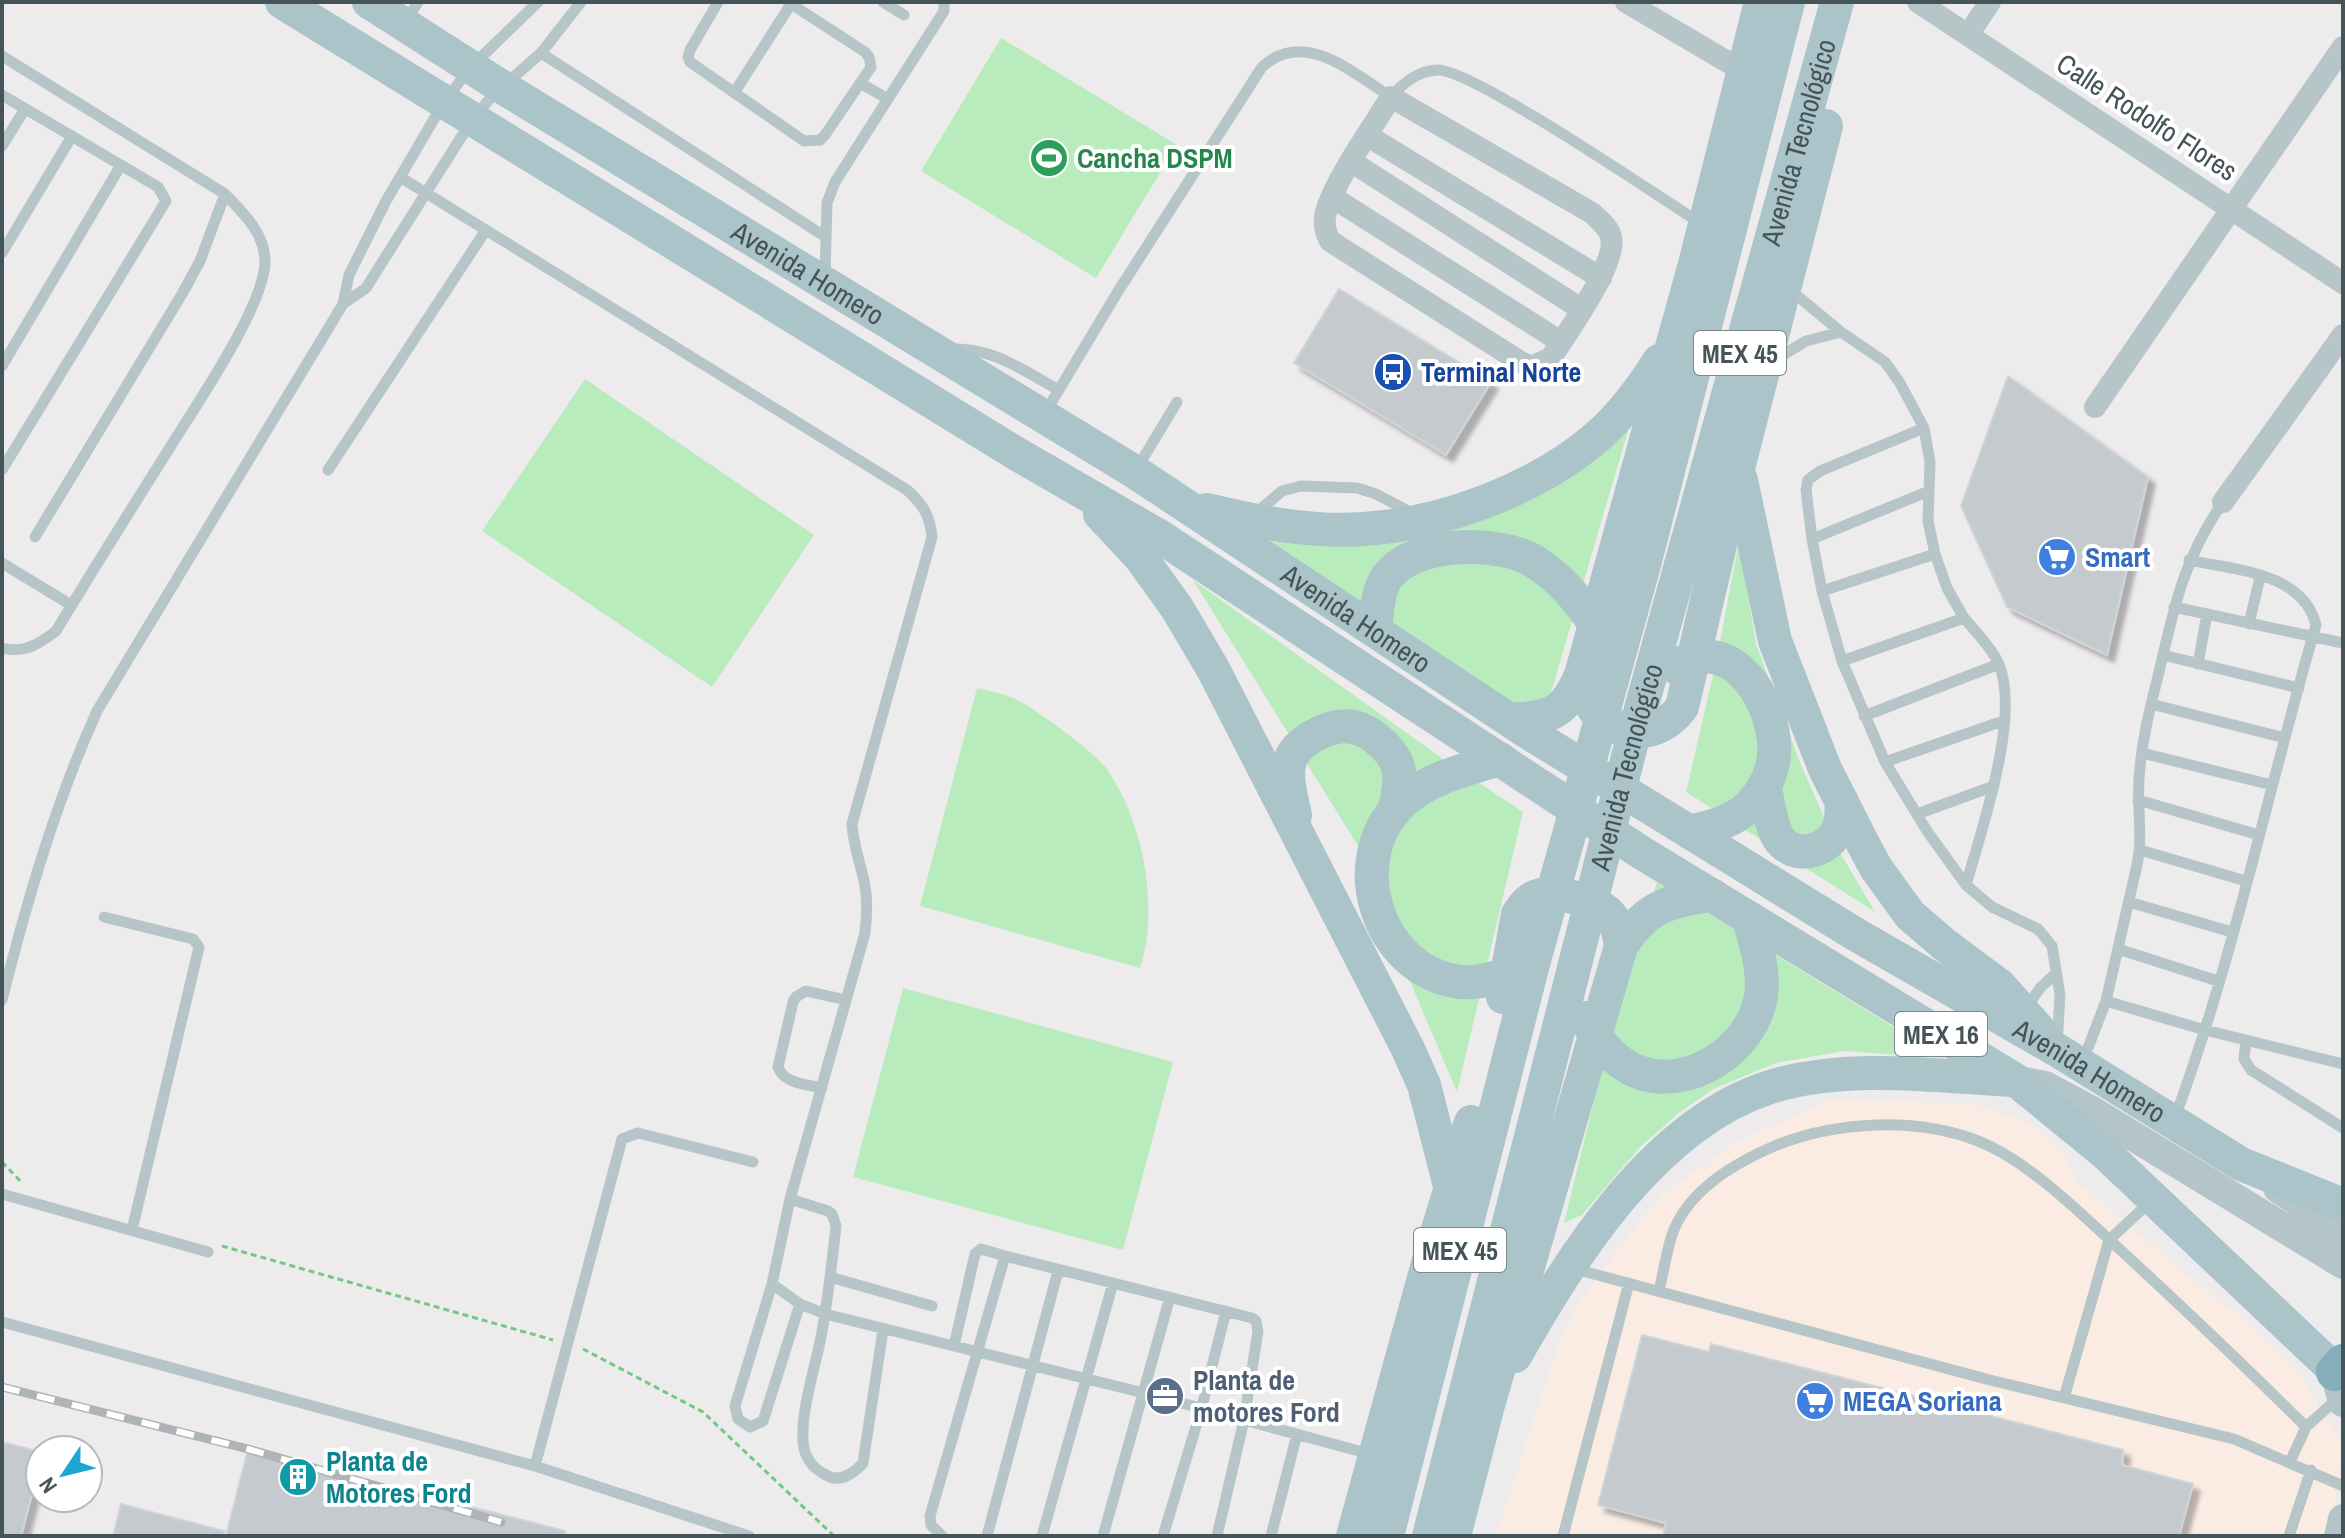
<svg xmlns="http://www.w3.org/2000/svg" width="2345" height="1538" viewBox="0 0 2345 1538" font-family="'Archivo Narrow',sans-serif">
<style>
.commercial{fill:#faece3}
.green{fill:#b9ecbd}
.building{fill:#c5cace;stroke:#cfd4d7;stroke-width:2;filter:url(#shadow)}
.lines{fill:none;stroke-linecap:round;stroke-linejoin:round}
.path{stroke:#73c884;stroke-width:3;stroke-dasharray:6 4;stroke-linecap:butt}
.lane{stroke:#b6c5c8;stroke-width:11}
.street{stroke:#b6c5c8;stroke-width:22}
.secondary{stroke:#b4c5ca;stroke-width:30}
.primary{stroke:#abc4ca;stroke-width:34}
.highway{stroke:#84aeb9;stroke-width:38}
.rail-casing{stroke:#adb3b6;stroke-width:9}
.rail{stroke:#fff;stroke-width:6;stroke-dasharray:18;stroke-linecap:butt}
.labels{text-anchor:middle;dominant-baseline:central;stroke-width:8;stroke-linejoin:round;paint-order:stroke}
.shield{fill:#fff;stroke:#7c878a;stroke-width:2}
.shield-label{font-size:26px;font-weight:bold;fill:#445458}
.street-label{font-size:28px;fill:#445458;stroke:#fff}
.leisure-label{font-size:28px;font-weight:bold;fill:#27864d;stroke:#fff;text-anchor:start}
.transit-label{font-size:28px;font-weight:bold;fill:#164399;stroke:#fff;text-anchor:start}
.shop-label{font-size:28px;font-weight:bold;fill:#366cbe;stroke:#fff;text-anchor:start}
.service-label{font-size:28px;font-weight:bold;fill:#4e5e75;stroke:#fff;text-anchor:start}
.culture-label{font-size:28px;font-weight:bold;fill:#0d838f;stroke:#fff;text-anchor:start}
</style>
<defs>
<filter id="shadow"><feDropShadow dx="7" dy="7" stdDeviation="2" flood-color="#0004"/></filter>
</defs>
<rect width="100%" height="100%" fill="#eeebec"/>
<path class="commercial" d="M1831,1099L1974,1104L2029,1123L2065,1156L2073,1178L2203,1289L2239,1315L2302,1378L2342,1444L2331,1536H1496L1557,1350L1579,1302L1661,1195L1737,1142Z"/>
<path class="green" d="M1001,38L1177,145L1096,278L921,171Z
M585,379L814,535L712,687L482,531Z
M1628,431L1542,723L1258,534L1458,527L1533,499Z
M1739,541L1756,644L1799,760L1838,849L1875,912L1686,792L1717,658Z
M1193,580L1443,759L1523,812L1457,1092L1398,953L1363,854Z
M977,688C989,691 1002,693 1013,698C1034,707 1092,750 1106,768C1143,819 1160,908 1140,968L920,906Z
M1657,882L1944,1058L1844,1051L1776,1063L1713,1089L1679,1113L1640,1147L1582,1215L1564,1223L1607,1048Z
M903,988L1173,1062L1123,1250L853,1177Z"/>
<path class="building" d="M1339,289L1491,382L1446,455L1294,363Z
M2008,376L2148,477L2107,655L2007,607L1961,506Z
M1642,1335L1709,1352L1711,1344L2123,1450L2122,1465L2193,1484L2179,1536H1663L1666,1523L1598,1505Z
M2,1442L40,1452V1463L21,1536H2Z
M248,1449L565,1531L564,1536H226Z
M121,1504L224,1531L223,1536H113Z"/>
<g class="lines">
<path class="path" d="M2,1162L22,1183
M222,1246L553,1340
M583,1349L703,1412L834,1536"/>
<path class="lane" d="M718,2L690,50L688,57L690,62L804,141L820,140L825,135L871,67L869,57L865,52L788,2
M883,2L904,15
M407,20L418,2
M541,53L824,236
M2,56L225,194C243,213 264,232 265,260C266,305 194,408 169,449C131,509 93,570 56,631C39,644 24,654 2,648
M860,83L888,99
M734,93L791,4
M2,95L158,187L166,201L2,470
M2,146L25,109
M400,177L907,490C923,504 930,516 932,537L852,824C853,844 860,862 864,881C868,899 867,916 865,933L790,1199L772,1284L800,1304L825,1314L1144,1393L1370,1454
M2,253L72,136
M825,278L827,203L835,182L944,11V2
M1789,289L1841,332L1885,362L1900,383L1924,428L1930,462L1928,521L1935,554L1947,588L1964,618
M343,304L366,288L472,120L493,95L541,53L581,2
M953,349C994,348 1024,371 1059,390
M1773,361L1806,341L1841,332
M2,366L121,165
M1045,413L1117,293L1262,67C1304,28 1353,73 1391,97C1402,84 1418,71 1437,70C1469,67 1661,198 1700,223
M1924,428L1820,471L1808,480L1806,490L1812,539L1822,591L1842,661L1885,762L1927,831L1966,885L1992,907L2038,929L2052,946L2060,995L2057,1046
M328,470L486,230
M1136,470L1177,402
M1255,514L1282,491L1301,486L1357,488L1376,494L1414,514
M35,537L182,294L200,261L225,194
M1812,539L1929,491
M2,563L71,605
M1822,591L1935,554
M2174,607L2343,643
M2249,624L2260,577
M2163,655L2299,688
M1842,661L1964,618C1976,632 1990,646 1998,662C2022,714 1981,831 1966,885
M2198,664L2207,614
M2151,704L2285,738
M1864,716L1999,664
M2142,753L2272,785
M1885,762L2003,721
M2138,800L2259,835
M1917,814L1994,786
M2140,850L2246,881
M2129,902L2232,932
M104,917L193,939L199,947L132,1230
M2118,949L2218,981
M2,1000C27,901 55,804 97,711L343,304L349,275L386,201L444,102L471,67L538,2
M2106,1001L2205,1030L2343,1064
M2025,1010L2040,988L2055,974
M2246,1040L2244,1059L2251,1070L2343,1128
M2083,1061L2106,1001L2137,865C2143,837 2137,808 2139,780C2141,743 2150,708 2159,672C2174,607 2184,558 2223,502
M822,1088C806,1084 784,1084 778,1067L793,1002L796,997L806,991L846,1000
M2174,1120C2234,959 2268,789 2316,625C2303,572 2234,570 2189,560
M2,1194L208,1252
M790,1199L828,1211L832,1214L836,1226C832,1263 828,1300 821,1337C815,1368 801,1410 803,1441C804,1456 812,1468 826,1475C840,1483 853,1474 863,1463L883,1330
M1575,1269L1990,1380L2234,1439L2343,1486
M830,1277L932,1306
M772,1284L735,1406L738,1419L750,1427L763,1421L800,1304
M1659,1291C1663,1274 1666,1255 1671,1238C1685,1192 1734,1163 1777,1145C1838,1121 1916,1117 1978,1141C2025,1159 2076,1209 2113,1243C2178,1303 2243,1364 2306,1427
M2,1322L535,1466L749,1536
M954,1346L975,1254L981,1249L1005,1256
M2064,1398L2109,1240L2151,1201
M2290,1462L2306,1427L2338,1398
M535,1466L622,1139L638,1133L753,1162
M942,1536L931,1525L930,1516L1005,1256L1252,1318L1256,1321L1258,1331L1244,1420L1217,1536
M987,1536L1058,1271
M1042,1536L1113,1283
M1103,1536L1170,1297
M1163,1536L1201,1410L1226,1311
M1271,1536L1297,1434
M1563,1536L1629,1283
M2289,1536L2311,1470"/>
<path class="street" d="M1626,2L1743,71
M1918,2L2343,283
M1968,35L1990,2
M1391,97L1592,213C1599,220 1608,226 1611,237C1618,263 1566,334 1551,358L1531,367L1519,361L1330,241C1326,233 1324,227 1325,217C1329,188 1374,125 1391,97Z
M1368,136L1601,278
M1352,162L1581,309
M1332,197L1561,342
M2095,407L2343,47
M2223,502L2343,335"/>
<path class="secondary" d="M2019,1081L2045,1086L2092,1111L2343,1264
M2278,1188L2343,1231
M2335,1372L2343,1402
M2339,1536L2343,1519"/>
<g class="primary">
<path d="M282,2L1017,454L1159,536L1642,853L2017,1081L2104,1152L2343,1378"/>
<path id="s1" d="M369,2L502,87L1135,472L1526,731L1855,934L2057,1050L2241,1164L2343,1205"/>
<path d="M1761,2L1695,264L1581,675C1586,729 1648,753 1682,707L1738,468L1826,126"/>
<path d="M1741,480L1775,641L1825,769L1861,840L1876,868L1910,915L1945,945L2000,986L2040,1031"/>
<path d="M1207,510C1258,522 1311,533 1364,529C1443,524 1537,489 1598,436C1622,415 1642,388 1659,361"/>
<path d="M1100,514L1141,558L1177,608L1213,669L1408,1049L1424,1085L1450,1186"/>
<path d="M1375,630C1377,615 1377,596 1384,582C1406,540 1500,539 1535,562C1564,580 1587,610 1604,639"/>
<path d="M1675,667C1732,628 1778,705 1774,756C1772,776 1761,796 1746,809C1730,823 1709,827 1689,832"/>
<path d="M1510,720C1551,717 1564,715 1581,675"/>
<path d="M1500,759C1468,769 1431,777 1405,800C1341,855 1375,971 1460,982C1482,984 1505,975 1525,967"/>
<path d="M1765,787C1768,803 1770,823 1778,837C1793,862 1830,852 1839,827C1842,820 1841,810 1842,802"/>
<path d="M1295,815C1291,797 1283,771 1293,754C1304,737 1334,723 1353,727C1371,730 1397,753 1399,772C1401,784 1397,798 1395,809"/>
<path d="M1621,946C1645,908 1668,900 1712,895"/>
<path d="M1586,1018C1596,1042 1617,1065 1641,1073C1692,1090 1753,1047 1761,996C1765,970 1755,943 1749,918"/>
<path d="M1515,1356C1572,1256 1654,1124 1770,1087C1847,1063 1935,1076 2013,1080"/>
<path d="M1353,1536L1432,1249L1471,1122"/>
<path d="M1387,1536L1533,964L1644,565L1788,2"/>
<path id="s2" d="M1429,1536L1631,745L1837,2"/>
<path d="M1454,1536L1488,1405L1621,946C1619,934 1617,921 1607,912C1593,900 1560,892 1541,895C1530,897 1524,905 1518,914L1503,997"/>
</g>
<path class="highway" d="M2335,1372L2343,1363"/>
<g class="rail-casing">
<path id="rail" d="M2,1387L248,1449L501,1522"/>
</g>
<use href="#rail" class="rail"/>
</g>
<defs>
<g id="stadium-disc" transform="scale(2)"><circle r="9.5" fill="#2e9e5b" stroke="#fff"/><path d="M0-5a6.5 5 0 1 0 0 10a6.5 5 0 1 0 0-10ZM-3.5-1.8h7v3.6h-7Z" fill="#fff"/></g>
<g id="bus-disc" transform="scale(2)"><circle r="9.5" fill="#1a4fb4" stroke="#fff"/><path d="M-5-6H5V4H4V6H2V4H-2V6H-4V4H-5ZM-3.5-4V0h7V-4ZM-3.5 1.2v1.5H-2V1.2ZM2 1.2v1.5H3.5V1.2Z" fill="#fff"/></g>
<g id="supermarket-disc" transform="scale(2)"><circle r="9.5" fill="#3f7fe0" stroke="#fff"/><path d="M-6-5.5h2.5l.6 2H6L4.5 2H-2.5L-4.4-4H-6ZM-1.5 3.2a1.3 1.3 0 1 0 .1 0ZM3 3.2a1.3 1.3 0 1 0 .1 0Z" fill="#fff"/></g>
<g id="office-disc" transform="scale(2)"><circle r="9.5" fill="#5c6f8a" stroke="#fff"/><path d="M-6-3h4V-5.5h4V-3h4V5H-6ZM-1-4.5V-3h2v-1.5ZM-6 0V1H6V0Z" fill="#fff"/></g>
<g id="building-disc" transform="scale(2)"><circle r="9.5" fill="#0f9aa8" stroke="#fff"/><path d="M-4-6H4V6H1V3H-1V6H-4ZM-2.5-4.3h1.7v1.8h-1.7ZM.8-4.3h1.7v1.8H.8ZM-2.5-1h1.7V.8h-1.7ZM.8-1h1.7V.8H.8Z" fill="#fff"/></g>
</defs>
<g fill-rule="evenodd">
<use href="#stadium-disc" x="1049" y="158"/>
<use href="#bus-disc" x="1393" y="372"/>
<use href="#supermarket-disc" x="2057" y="557"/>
<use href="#office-disc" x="1165" y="1396"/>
<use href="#supermarket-disc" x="1815" y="1401"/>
<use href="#building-disc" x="298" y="1477"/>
</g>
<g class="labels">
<g class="shield">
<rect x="1694" y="331" width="92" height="44" rx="6"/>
<rect x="1895" y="1012" width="92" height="44" rx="6"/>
<rect x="1414" y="1228" width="92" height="44" rx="6"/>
</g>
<g class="shield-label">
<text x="1740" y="353">MEX 45</text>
<text x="1941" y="1034">MEX 16</text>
<text x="1460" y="1250">MEX 45</text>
</g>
<g class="street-label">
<text transform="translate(2147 117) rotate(33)">Calle Rodolfo Flores</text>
<text stroke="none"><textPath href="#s2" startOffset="1442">Avenida Tecnológico</textPath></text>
<text stroke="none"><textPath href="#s1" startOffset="516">Avenida Homero</textPath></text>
<text stroke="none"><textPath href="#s1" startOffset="1164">Avenida Homero</textPath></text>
<text stroke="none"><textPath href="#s2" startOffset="794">Avenida Tecnológico</textPath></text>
<text stroke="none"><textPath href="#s1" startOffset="2026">Avenida Homero</textPath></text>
</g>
<g class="leisure-label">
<text x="1077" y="158">Cancha DSPM</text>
</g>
<g class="transit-label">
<text x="1421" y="372">Terminal Norte</text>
</g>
<g class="shop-label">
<text x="2085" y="557">Smart</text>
<text x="1843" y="1401">MEGA Soriana</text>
</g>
<g class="service-label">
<text x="1193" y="1380">Planta de<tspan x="1193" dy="32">motores Ford</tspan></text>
</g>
<g class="culture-label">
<text x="326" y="1461">Planta de<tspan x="326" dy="32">Motores Ford</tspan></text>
</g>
</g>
<rect width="2345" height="1538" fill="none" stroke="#445458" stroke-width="8"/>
<g transform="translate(64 1474) rotate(235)"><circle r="38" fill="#ffffff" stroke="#b4bbbc" stroke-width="2"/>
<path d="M0-6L14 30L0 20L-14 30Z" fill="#1fa5d4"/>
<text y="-12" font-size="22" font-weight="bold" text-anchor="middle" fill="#445458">N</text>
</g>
</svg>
